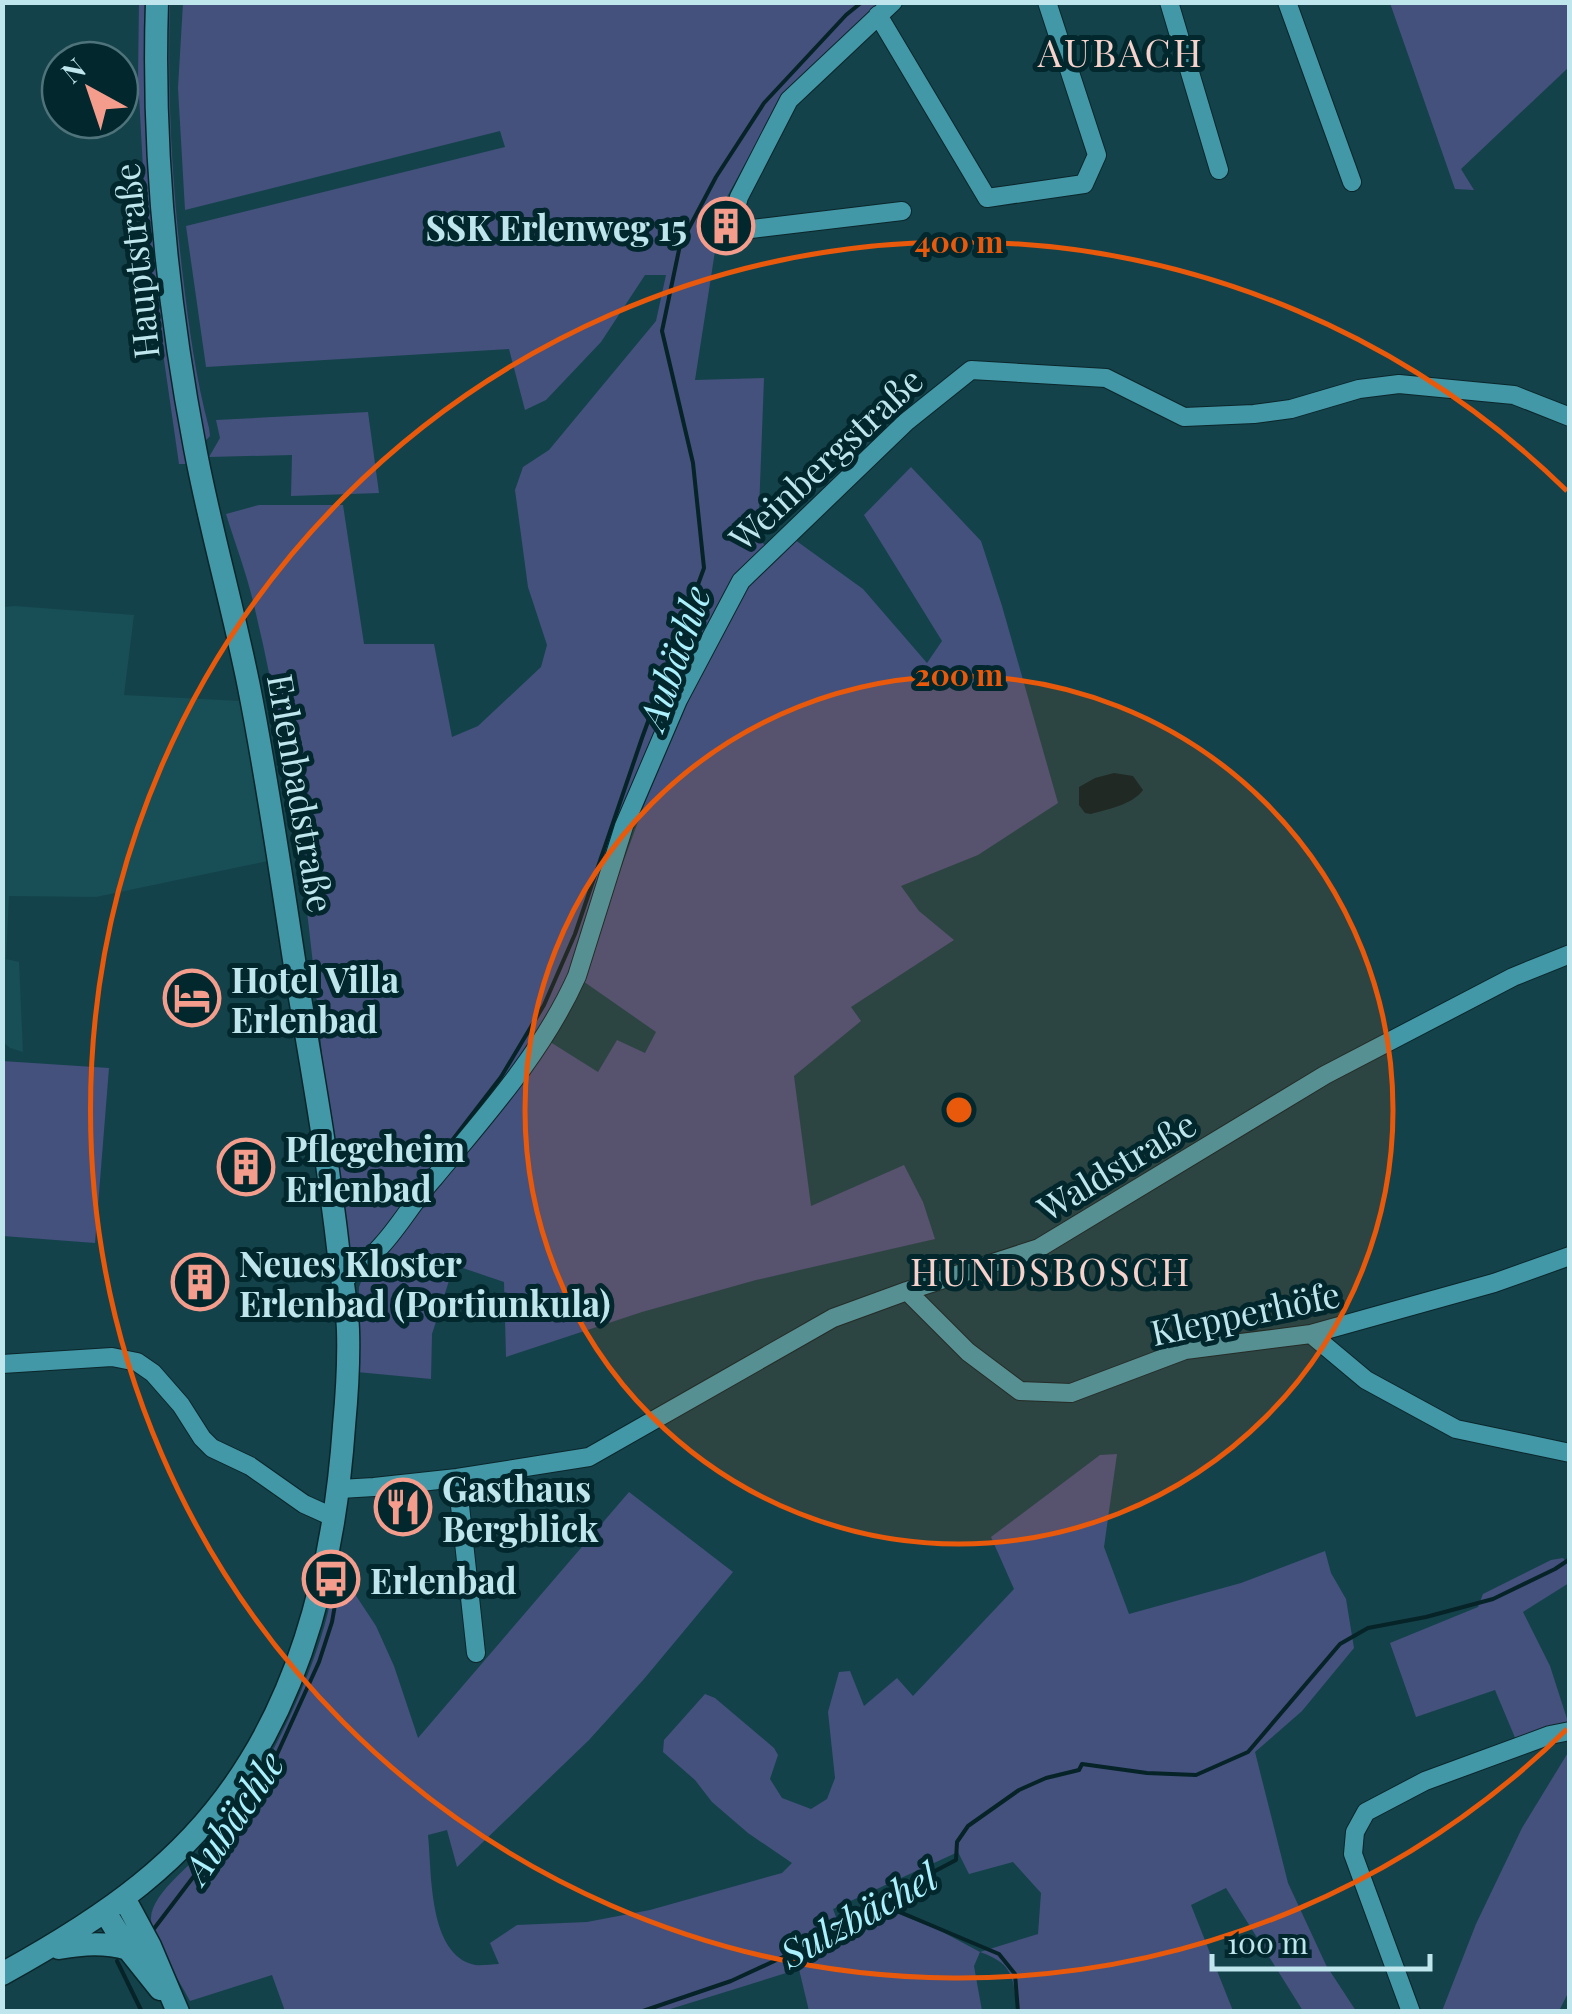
<svg xmlns="http://www.w3.org/2000/svg" width="1572" height="2014" viewBox="0 0 1572 2014" font-family="'Playfair Display',serif">
<style>
.built{fill:#184e56}
.green{fill:#44517d;fill-rule:evenodd}
.water{fill:#062328}
.lines{fill:none;stroke-linecap:round;stroke-linejoin:round}
.stream{stroke:#062328;stroke-width:4}
.street-casing{stroke:#0b262b;stroke-width:20}
.secondary-casing{stroke:#0b262b;stroke-width:25}
.street{stroke:#4398a7;stroke-width:18}
.secondary{stroke:#4398a7;stroke-width:22}
.ring{fill:none;stroke:#e8590c;stroke-width:5}
.labels{text-anchor:middle;dominant-baseline:central;stroke-width:10;stroke-linejoin:round;paint-order:stroke}
.poi-label{font-size:35px;font-weight:bold;fill:#bfe6ed;stroke:#02272d;text-anchor:start}
.street-label{font-size:35px;fill:#bfe6ed;stroke:#02272d}
.neighbourhood-label{font-size:38px;letter-spacing:2.5px;fill:#f5d2cb;stroke:#02272d}
.water-label{font-size:38px;font-style:italic;fill:#abf0fd;stroke:#02272d}
.centre{fill:#e8590c;stroke:#02272d;stroke-width:5}
.ring-label{font-size:30px;text-anchor:middle;font-weight:bold;fill:#e8590c;stroke:#02272d;stroke-width:10;stroke-linejoin:round;paint-order:stroke}
</style>
<rect width="100%" height="100%" fill="#14424a"/>
<path class="built" d="M15,606L134,615L124,695L241,701L268,861L96,897L9,896L6,959L19,962L23,1052L10,1048L3,1042V607Z"/>
<path class="green" d="M139,3H148L190,464H179L147,242L138,77Z
M163,3H170C167,94 172,186 183,277C189,328 196,379 209,428L210,436L205,441L200,440L170,229Z
M183,3H884L782,96L722,206L695,380L764,378L758,537L766,547L731,590L571,975L541,1035L416,1194L341,1278C322,1052 307,823 253,601C246,572 235,543 226,514L259,505H343L364,644H434L452,737L478,726L541,667L547,645L528,587L515,490L523,467L549,450L656,321L666,275H645L601,342L546,400L525,410L509,349L206,367L186,226L505,147L500,131L185,210L178,88Z
M1390,3H1569V67L1461,169L1474,190L1455,189Z
M368,412L379,493L291,496L292,455L209,457L220,438L216,420Z
M911,467L981,541L1002,606L1058,803L978,855L901,886L919,911L954,940L851,1007L861,1021L794,1076L811,1206L904,1165L923,1202L935,1239L756,1280L642,1312L506,1357L504,1282L454,1265L432,1334L431,1379L357,1372L359,1287L365,1272L547,1040L598,1072L617,1040L645,1053L656,1032L580,979L645,803L706,660L742,588L791,537L863,589L927,663L942,641L864,515Z
M2,1061L109,1068L95,1243L3,1236Z
M1117,1454L1104,1547L1129,1614L1241,1583L1325,1551L1331,1573L1346,1599L1354,1648L1302,1711L1255,1752L1288,1883L1326,1965L1356,2011H1303L1226,1888L1191,1905L1233,2011H1017C1013,1979 1015,1964 980,1952L974,1966L982,2011H809L799,1969L664,2011H285L272,1975L190,2001C181,1984 150,1934 151,1918C152,1892 196,1861 213,1842C225,1829 236,1813 245,1798C281,1743 328,1643 334,1578L345,1579L376,1626L394,1666L418,1738L629,1492L733,1572L644,1679L589,1740L457,1867L447,1830L428,1835C432,1873 428,1955 475,1965C482,1966 492,1964 499,1964L490,1943L517,1925L587,1922L650,1910L782,1873L792,1863L748,1833L712,1802L695,1780L663,1752L664,1740L705,1694L715,1698L774,1748L778,1755L770,1779L782,1798L811,1809L827,1799L835,1778L828,1712L839,1672L850,1671L864,1706L897,1678L913,1696L1014,1589L991,1537L1100,1455ZM958,1852L969,1874L1013,1862L1041,1893L1038,1934L980,1952L939,1930L891,1911L837,1920L833,1909Z
M1563,1558L1569,1565V1583L1523,1612L1550,1666L1569,1725L1516,1740L1495,1690L1416,1717L1390,1643L1478,1607L1483,1594L1551,1560Z
M1569,1751L1570,1989L1559,2011H1442L1476,1924L1522,1828Z"/>
<path class="water" d="M1114,773L1133,776L1143,790C1132,805 1108,809 1091,814L1085,813L1079,805V787L1095,778Z"/>
<g class="lines">
<path class="stream" d="M444,1151L501,1077L544,1005L575,934L642,738L704,568L693,463L662,331L680,245L716,177L764,103L846,15L862,2
M866,1909L895,1910L999,1954L1015,1974L1018,2012
M153,1930L248,1805L269,1772L319,1662L332,1622L339,1582
M117,1961L142,2012
M640,2012L731,1981L783,1957L849,1920L863,1909L956,1860L957,1842L968,1826L1019,1790L1046,1778L1079,1770L1082,1764L1147,1773L1196,1775L1248,1752L1340,1644L1368,1628L1426,1617L1493,1599L1555,1569L1570,1559"/>
<g class="street-casing">
<path id="street" d="M893,2L789,100L739,197L735,212L743,230L902,211
M1169,2L1219,170
M1287,2L1352,182
M878,15L987,198L1084,184L1097,155L1047,2
M342,1282C355,1270 370,1259 382,1245C401,1224 415,1199 434,1178C487,1114 543,1052 577,976L624,826L678,700L741,581L906,422L971,370L1106,378L1184,417L1254,414L1291,409L1359,389L1399,384L1514,395L1570,417
M907,1291L968,1352L1020,1391L1071,1393L1185,1350L1311,1334L1494,1283L1570,1256
M1311,1334L1366,1380L1456,1429L1570,1453
M2,1364L112,1357L137,1362L153,1373L181,1405L202,1438L212,1448L250,1466L304,1504L335,1518
M457,1478L476,1653
M340,1489L374,1487L457,1478L589,1457L833,1318L907,1291L1039,1248L1325,1075L1513,977L1570,954
M1411,2012L1353,1854L1355,1832L1366,1812L1425,1781L1550,1735L1570,1731"/>
</g>
<g class="secondary-casing">
<path id="secondary" d="M124,1898L150,1946L178,2012
M105,1912L128,1949L160,1989
M59,1948C83,1944 104,1942 128,1949
M2,1974C102,1919 189,1861 250,1761C311,1662 336,1541 344,1426C347,1394 349,1361 348,1330C347,1305 342,1280 339,1256C329,1167 314,1080 299,992C283,890 269,788 249,687C233,607 210,528 195,448C167,301 152,152 157,2"/>
</g>
<use href="#street" class="street"/>
<use href="#secondary" class="secondary"/>
</g>
<circle cx="959" cy="1110" r="434" fill="#e8590c" fill-opacity=".12"/>
<g class="ring">
<circle cx="959" cy="1110" r="434"/>
<path d="M1567 1729A868 868 0 1 1 1567 491"/>
</g>
<defs>
<g id="building-ring" transform="scale(2.875)"><circle r="9.5" fill="#02272d" stroke="#f59d8d" stroke-width="1.5"/><path d="M-4-6H4V6H1V3H-1V6H-4ZM-2.5-4.3h1.7v1.8h-1.7ZM.8-4.3h1.7v1.8H.8ZM-2.5-1h1.7V.8h-1.7ZM.8-1h1.7V.8H.8Z" fill="#f59d8d"/></g>
<g id="hotel-ring" transform="scale(2.875)"><circle r="9.5" fill="#02272d" stroke="#f59d8d" stroke-width="1.5"/><path d="M-6-4.5h1.5V1H6V5H4.5V3h-9V5H-6ZM-4 0a1.8 1.8 0 1 1 3.6 0ZM.5 0V-2.5h3Q6-2.5 6 0Z" fill="#f59d8d"/></g>
<g id="restaurant-ring" transform="scale(2.875)"><circle r="9.5" fill="#02272d" stroke="#f59d8d" stroke-width="1.5"/><path d="M-5-6h1v4h1v-4h1v4h1v-4h1v5L-1.5 .5V6h-2V.5L-5-1ZM5-6V6H3V1.5H1.5Q1.5-4 5-6Z" fill="#f59d8d"/></g>
<g id="bus-ring" transform="scale(2.875)"><circle r="9.5" fill="#02272d" stroke="#f59d8d" stroke-width="1.5"/><path d="M-5-6H5V4H4V6H2V4H-2V6H-4V4H-5ZM-3.5-4V0h7V-4ZM-3.5 1.2v1.5H-2V1.2ZM2 1.2v1.5H3.5V1.2Z" fill="#f59d8d"/></g>
</defs>
<g fill-rule="evenodd">
<use href="#building-ring" x="726" y="226"/>
<use href="#hotel-ring" x="192" y="998"/>
<use href="#building-ring" x="246" y="1167"/>
<use href="#building-ring" x="200" y="1282"/>
<use href="#restaurant-ring" x="403" y="1507"/>
<use href="#bus-ring" x="331" y="1579"/>
</g>
<g class="labels">
<g class="poi-label">
<text x="687" y="226" text-anchor="end">SSK Erlenweg 15</text>
<text x="231" y="978">Hotel Villa<tspan x="231" dy="40">Erlenbad</tspan></text>
<text x="285" y="1147">Pflegeheim<tspan x="285" dy="40">Erlenbad</tspan></text>
<text x="239" y="1262">Neues Kloster<tspan x="239" dy="40">Erlenbad (Portiunkula)</tspan></text>
<text x="442" y="1487">Gasthaus<tspan x="442" dy="40">Bergblick</tspan></text>
<text x="370" y="1579">Erlenbad</text>
</g>
<g class="street-label">
<text transform="translate(135 261) rotate(-96)">Hauptstraße</text>
<text transform="translate(825 458) rotate(-43)">Weinbergstraße</text>
<text transform="translate(302 793) rotate(80)">Erlenbadstraße</text>
<text transform="translate(1116 1165) rotate(-31)">Waldstraße</text>
<text transform="translate(1245 1312) rotate(-12)">Klepperhöfe</text>
</g>
<g class="neighbourhood-label">
<text x="1121" y="51">AUBACH</text>
<text x="1051" y="1270">HUNDSBOSCH</text>
</g>
<g class="water-label">
<text transform="translate(673 657) rotate(-71)">Aubächle</text>
<text transform="translate(232 1816) rotate(-56)">Aubächle</text>
<text transform="translate(858 1914) rotate(-29)">Sulzbächel</text>
</g>
</g>
<circle cx="959" cy="1110" r="15" class="centre"/>
<g class="ring-label">
<text x="959" y="253">400 m</text>
<text x="959" y="686">200 m</text>
</g>
<rect width="1572" height="2014" fill="none" stroke="#bfe6ed" stroke-width="10"/>
<g transform="translate(90 90) rotate(320)"><circle r="48" fill="#02272d" stroke="#4e737a" stroke-width="2.5"/>
<path d="M0-8L18 38L0 25L-18 38Z" fill="#f59d8d"/>
<text y="-15" font-size="28" font-weight="bold" text-anchor="middle" fill="#bfe6ed">N</text>
</g>
<path d="M1212 1954v15h218v-15" fill="none" stroke="#bfe6ed" stroke-width="5"/>
<text x="1227" y="1954" font-size="30" fill="#bfe6ed" stroke="#02272d" stroke-width="8" paint-order="stroke">100 m</text>
</svg>
